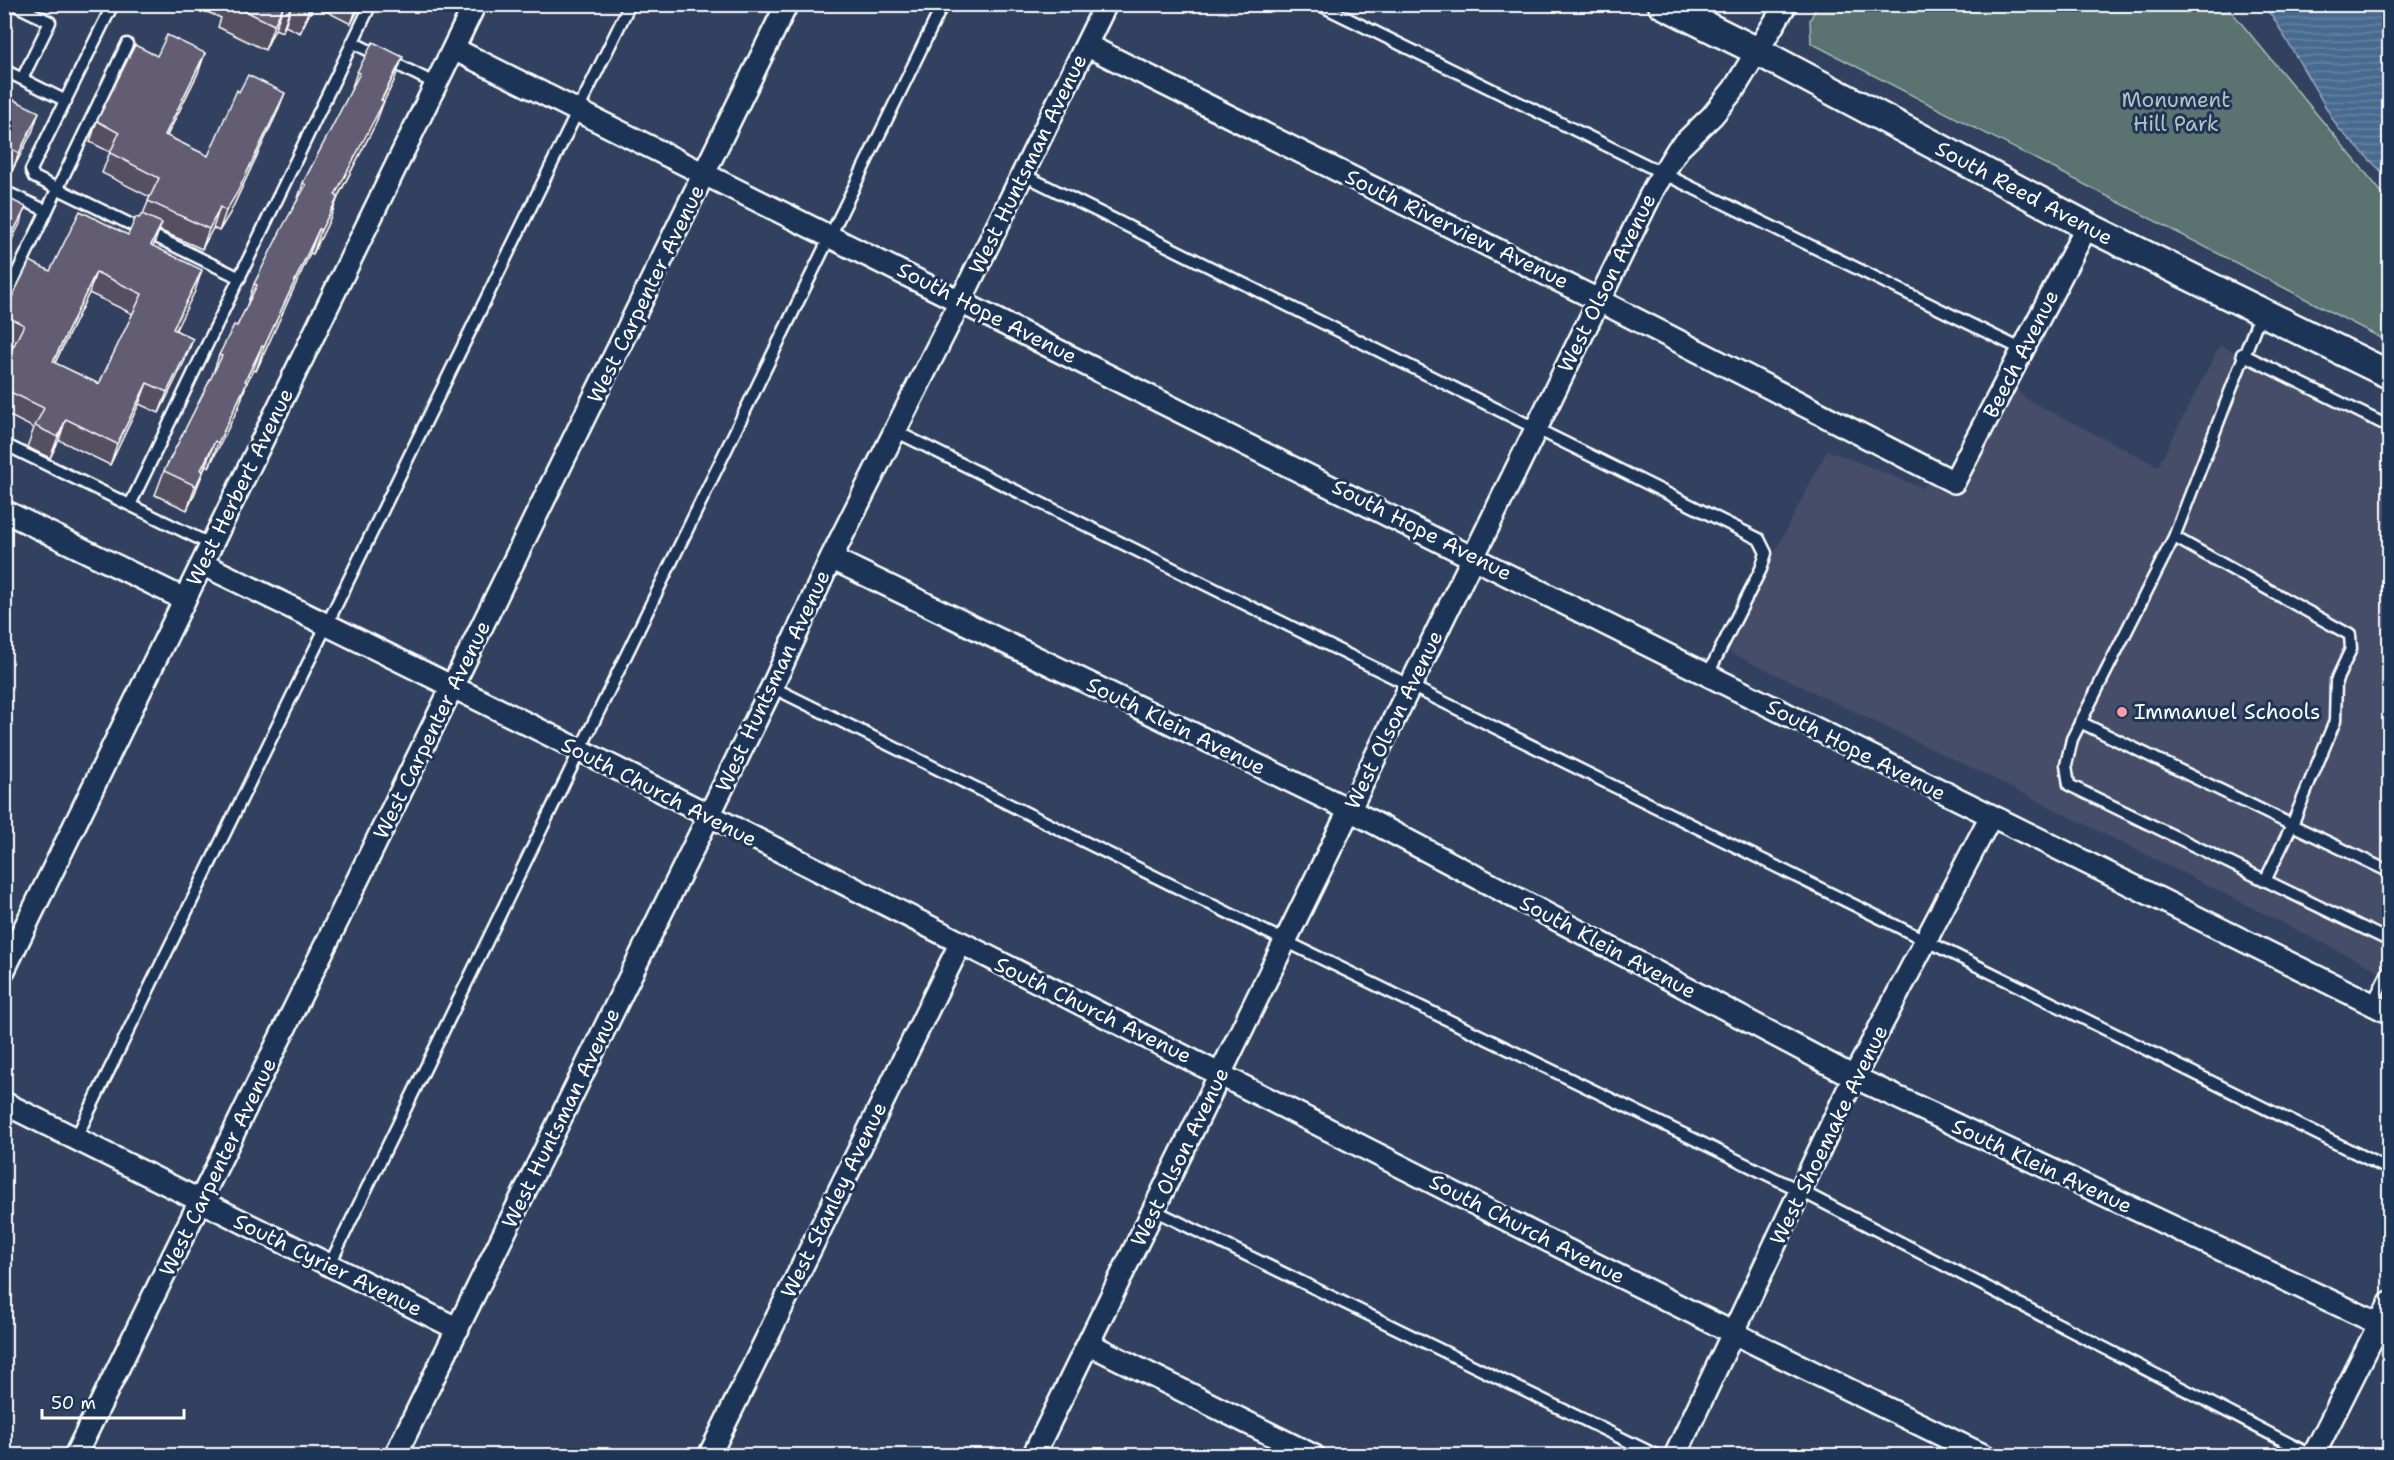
<svg xmlns="http://www.w3.org/2000/svg" width="2394" height="1460" viewBox="0 0 2394 1460" font-family="'Shantell Sans',sans-serif">
<style>
.built{fill:#444d68}
.green{fill:#5a7370;stroke:#acb9b8;stroke-width:1.5}
.water{fill:url(#water-rules);stroke:#92a6bc;stroke-width:1.5}
.lines{fill:none;stroke-linecap:round;stroke-linejoin:round}
.service-casing{stroke:#fff;stroke-width:15}
.minor-casing{stroke:#fff;stroke-width:26}
.tertiary-casing{stroke:#fff;stroke-width:32}
.service{stroke:#1d3557;stroke-width:10}
.minor{stroke:#1d3557;stroke-width:21}
.tertiary{stroke:#1d3557;stroke-width:27}
.wall{fill:#545062;stroke:#fff;stroke-width:1.5;fill-rule:evenodd}
.shaded-wall{fill:#454150;stroke:#fff;stroke-width:1.5}
.building{fill:#625d72;stroke:#fff;stroke-width:1.5;fill-rule:evenodd}
.poi-dot{fill:#ff9aa2;stroke:#1d3557;stroke-width:2}
.labels{text-anchor:middle;dominant-baseline:central;stroke-width:6;stroke-linejoin:round;paint-order:stroke}
.park-label{font-size:21px;fill:#b5c0bf;stroke:#1d3557}
.street-label{font-size:21px;fill:#fff;stroke:#1d3557}
.poi-label{font-size:21px;fill:#fff;stroke:#1d3557;text-anchor:start}
</style>
<defs>
<pattern id="water-rules" width="6" height="5" patternUnits="userSpaceOnUse" patternTransform="scale(1.5)"><rect width="6" height="5" fill="#4a6b90"/><path d="M0 2.5h6" fill="none" stroke="#6581a1"/></pattern>
</defs>
<rect width="100%" height="100%" fill="#32415f"/>
<filter id="ink" filterUnits="userSpaceOnUse"><feTurbulence type="fractalNoise" baseFrequency=".0167" numOctaves="2"/><feDisplacementMap in="SourceGraphic" scale="12" xChannelSelector="R" yChannelSelector="G"/><feConvolveMatrix kernelMatrix="1 2 1 2 8 2 1 2 1" color-interpolation-filters="sRGB"/></filter>
<g filter="url(#ink)">
<path class="built" d="M2220,345L2389,426V976L1980,772L1729,652L1779,544L1827,450L1923,488L1935,464L1954,473L2003,378L2028,400L2158,466Z"/>
<path class="green" d="M1818,4L2226,5L2389,201V342L1811,43L1810,20Z"/>
<path class="water" d="M2261,5H2389V179L2338,128L2273,17Z"/>
<g class="lines">
<g class="service-casing">
<path id="service" d="M13,4L50,22L22,79
M113,4L31,170L34,177L240,278
M1318,4L2023,350
M352,42L436,84
M4,70L66,101
M1022,174L1759,539L1766,553L1761,569L1708,674
M4,191L47,211
M4,300L127,44
M2261,312L2174,537L2072,739L2066,765L2069,785L2390,941
M2242,354L2390,427
M895,431L2390,1170
M4,444L212,545
M130,505L371,4
M2174,537L2350,635L2351,649L2336,681L2335,721L2292,825L2390,872
M772,687L1285,941L1801,1191L2313,1456
M2080,722L2292,825L2265,881
M2372,1004L2390,968
M76,1138L630,4
M1154,1210L1658,1456
M329,1266L943,4"/>
</g>
<g class="minor-casing">
<path id="minor" d="M1086,45L1600,301L1954,482L2087,226
M454,49C1101,366 1742,697 2390,1013
M4,511L184,599
M831,558L1350,810L1854,1077L2390,1329
M202,564C800,853 1386,1167 1985,1456
M4,970L475,4
M4,1103L458,1329
M1089,1344L1314,1456
M75,1456L787,4
M395,1456L772,687L831,558L961,300L1106,4
M709,1456L960,944
M1033,1456L1654,188L1678,149L1712,116L1734,89L1786,4
M1675,1456L1854,1077L1990,818
M2313,1456L2390,1303"/>
</g>
<g class="tertiary-casing">
<path id="tertiary" d="M1662,4L1759,52L2087,226L2390,375"/>
</g>
<use href="#service" class="service"/>
<use href="#minor" class="minor"/>
<use href="#tertiary" class="tertiary"/>
</g>
<path class="wall" d="M207,4H361L351,24L314,5L300,33L285,26L282,32L275,29L265,50L218,27L221,18L205,11Z
M205,53L198,73L167,136L208,156L277,113L230,213L219,231L213,228L202,249L159,230L153,246L195,291L175,330L193,339L185,360L159,413L139,404L110,465L59,440L50,458L27,447L34,428L4,413V365L14,345L4,340V313L50,271L128,235L143,214L150,197L102,173L110,152L90,142L97,121L157,56ZM89,293L133,314L99,384L55,363Z
M357,72L394,81L384,101L375,125L338,197L329,221L313,254L310,253L256,371L253,370L247,382L239,406L209,467L206,465L194,495L187,510L155,495L164,471L211,379L219,355L237,326L246,308L254,284L297,201L303,183L350,93Z
M4,95L33,130L12,171L4,167Z"/>
<path class="shaded-wall" d="M292,4L285,26L282,32L290,8Z
M311,4H314L300,33L309,9Z
M358,4H361L351,24Z
M284,5L275,29L265,50L274,25Z
M205,53L198,73L157,155L165,135Z
M403,57L394,81L384,101L375,125L326,219L335,195Z
M285,93L277,113L230,213L219,231L226,211Z
M39,112L33,130L12,171L19,153Z
M338,197L329,221L313,254L321,230Z
M26,207L20,224L4,255V250Z
M220,207L213,228L202,249L209,229Z
M162,223L154,244L144,266L151,245Z
M319,229L310,253L256,371L264,347Z
M202,270L195,291L166,350L173,329Z
M96,272L89,293L45,383L53,362Z
M193,339L185,360L159,413L167,392Z
M262,346L253,370L236,405L245,381Z
M247,382L239,406L209,467L218,443Z
M147,383L139,404L110,465L117,444Z
M66,419L59,440L50,458L58,437Z
M215,441L194,495L187,510L201,470Z"/>
<path class="building" d="M231,4H292L290,8L284,5L274,25Z
M299,4H311L309,9Z
M167,35L205,53L165,135L208,156L237,90L239,92L248,75L285,93L237,193L226,211L220,207L209,229L148,201L159,178L110,153L119,133L97,121L135,45L157,56Z
M373,42L403,57L381,100L384,101L335,195L338,197L321,230L319,229L264,347L262,346L245,381L247,382L218,443L215,441L201,470L203,471L196,486L164,471L222,356L219,355L234,325L237,326L257,285L254,284L282,228L306,185L303,183L360,73L357,72Z
M4,95L39,112L19,153L4,145Z
M4,196L26,207L4,250Z
M80,211L128,235L136,217L139,218L142,214L162,223L151,245L202,270L173,329L193,339L167,392L147,383L117,444L66,419L58,437L35,426L44,408L4,389V365L24,325L4,315V313L30,261L50,271ZM96,272L142,294L99,384L53,362Z"/>
</g>
<circle class="poi-dot" cx="2122" cy="712" r="6"/>
<g class="labels">
<g class="park-label">
<text x="2176" y="100">Monument<tspan x="2176" dy="24">Hill Park</tspan></text>
</g>
<g class="street-label">
<text transform="translate(1028 164) rotate(-64)">West Huntsman Avenue</text>
<text transform="translate(2024 193) rotate(28)">South Reed Avenue</text>
<text transform="translate(1457 229) rotate(26)">South Riverview Avenue</text>
<text transform="translate(1607 283) rotate(-64)">West Olson Avenue</text>
<text transform="translate(646 294) rotate(-64)">West Carpenter Avenue</text>
<text transform="translate(987 313) rotate(27)">South Hope Avenue</text>
<text transform="translate(2021 354) rotate(-63)">Beech Avenue</text>
<text transform="translate(240 487) rotate(-64)">West Herbert Avenue</text>
<text transform="translate(1422 530) rotate(27)">South Hope Avenue</text>
<text transform="translate(773 681) rotate(-65)">West Huntsman Avenue</text>
<text transform="translate(1394 720) rotate(-64)">West Olson Avenue</text>
<text transform="translate(1176 726) rotate(26)">South Klein Avenue</text>
<text transform="translate(432 730) rotate(-64)">West Carpenter Avenue</text>
<text transform="translate(1856 750) rotate(27)">South Hope Avenue</text>
<text transform="translate(659 792) rotate(27)">South Church Avenue</text>
<text transform="translate(1608 947) rotate(28)">South Klein Avenue</text>
<text transform="translate(1093 1010) rotate(26)">South Church Avenue</text>
<text transform="translate(561 1118) rotate(-64)">West Huntsman Avenue</text>
<text transform="translate(1829 1135) rotate(-64)">West Shoemake Avenue</text>
<text transform="translate(1180 1157) rotate(-64)">West Olson Avenue</text>
<text transform="translate(2042 1166) rotate(25)">South Klein Avenue</text>
<text transform="translate(218 1167) rotate(-64)">West Carpenter Avenue</text>
<text transform="translate(834 1200) rotate(-64)">West Stanley Avenue</text>
<text transform="translate(1527 1229) rotate(27)">South Church Avenue</text>
<text transform="translate(328 1265) rotate(26)">South Cyrier Avenue</text>
</g>
<g class="poi-label">
<text x="2134" y="712">Immanuel Schools</text>
</g>
</g>
<rect width="2394" height="1460" fill="none" stroke="#1d3557" stroke-width="24"/>
<rect x="12" y="12" width="2370" height="1436" fill="none" stroke="#fff" stroke-width="2" filter="url(#ink)"/>
<path d="M42 1409v9h142v-9" fill="none" stroke="#ffffff" stroke-width="3"/>
<text x="51" y="1409" font-size="18" fill="#ffffff" stroke="#1d3557" stroke-width="4.5" paint-order="stroke">50 m</text>
</svg>
